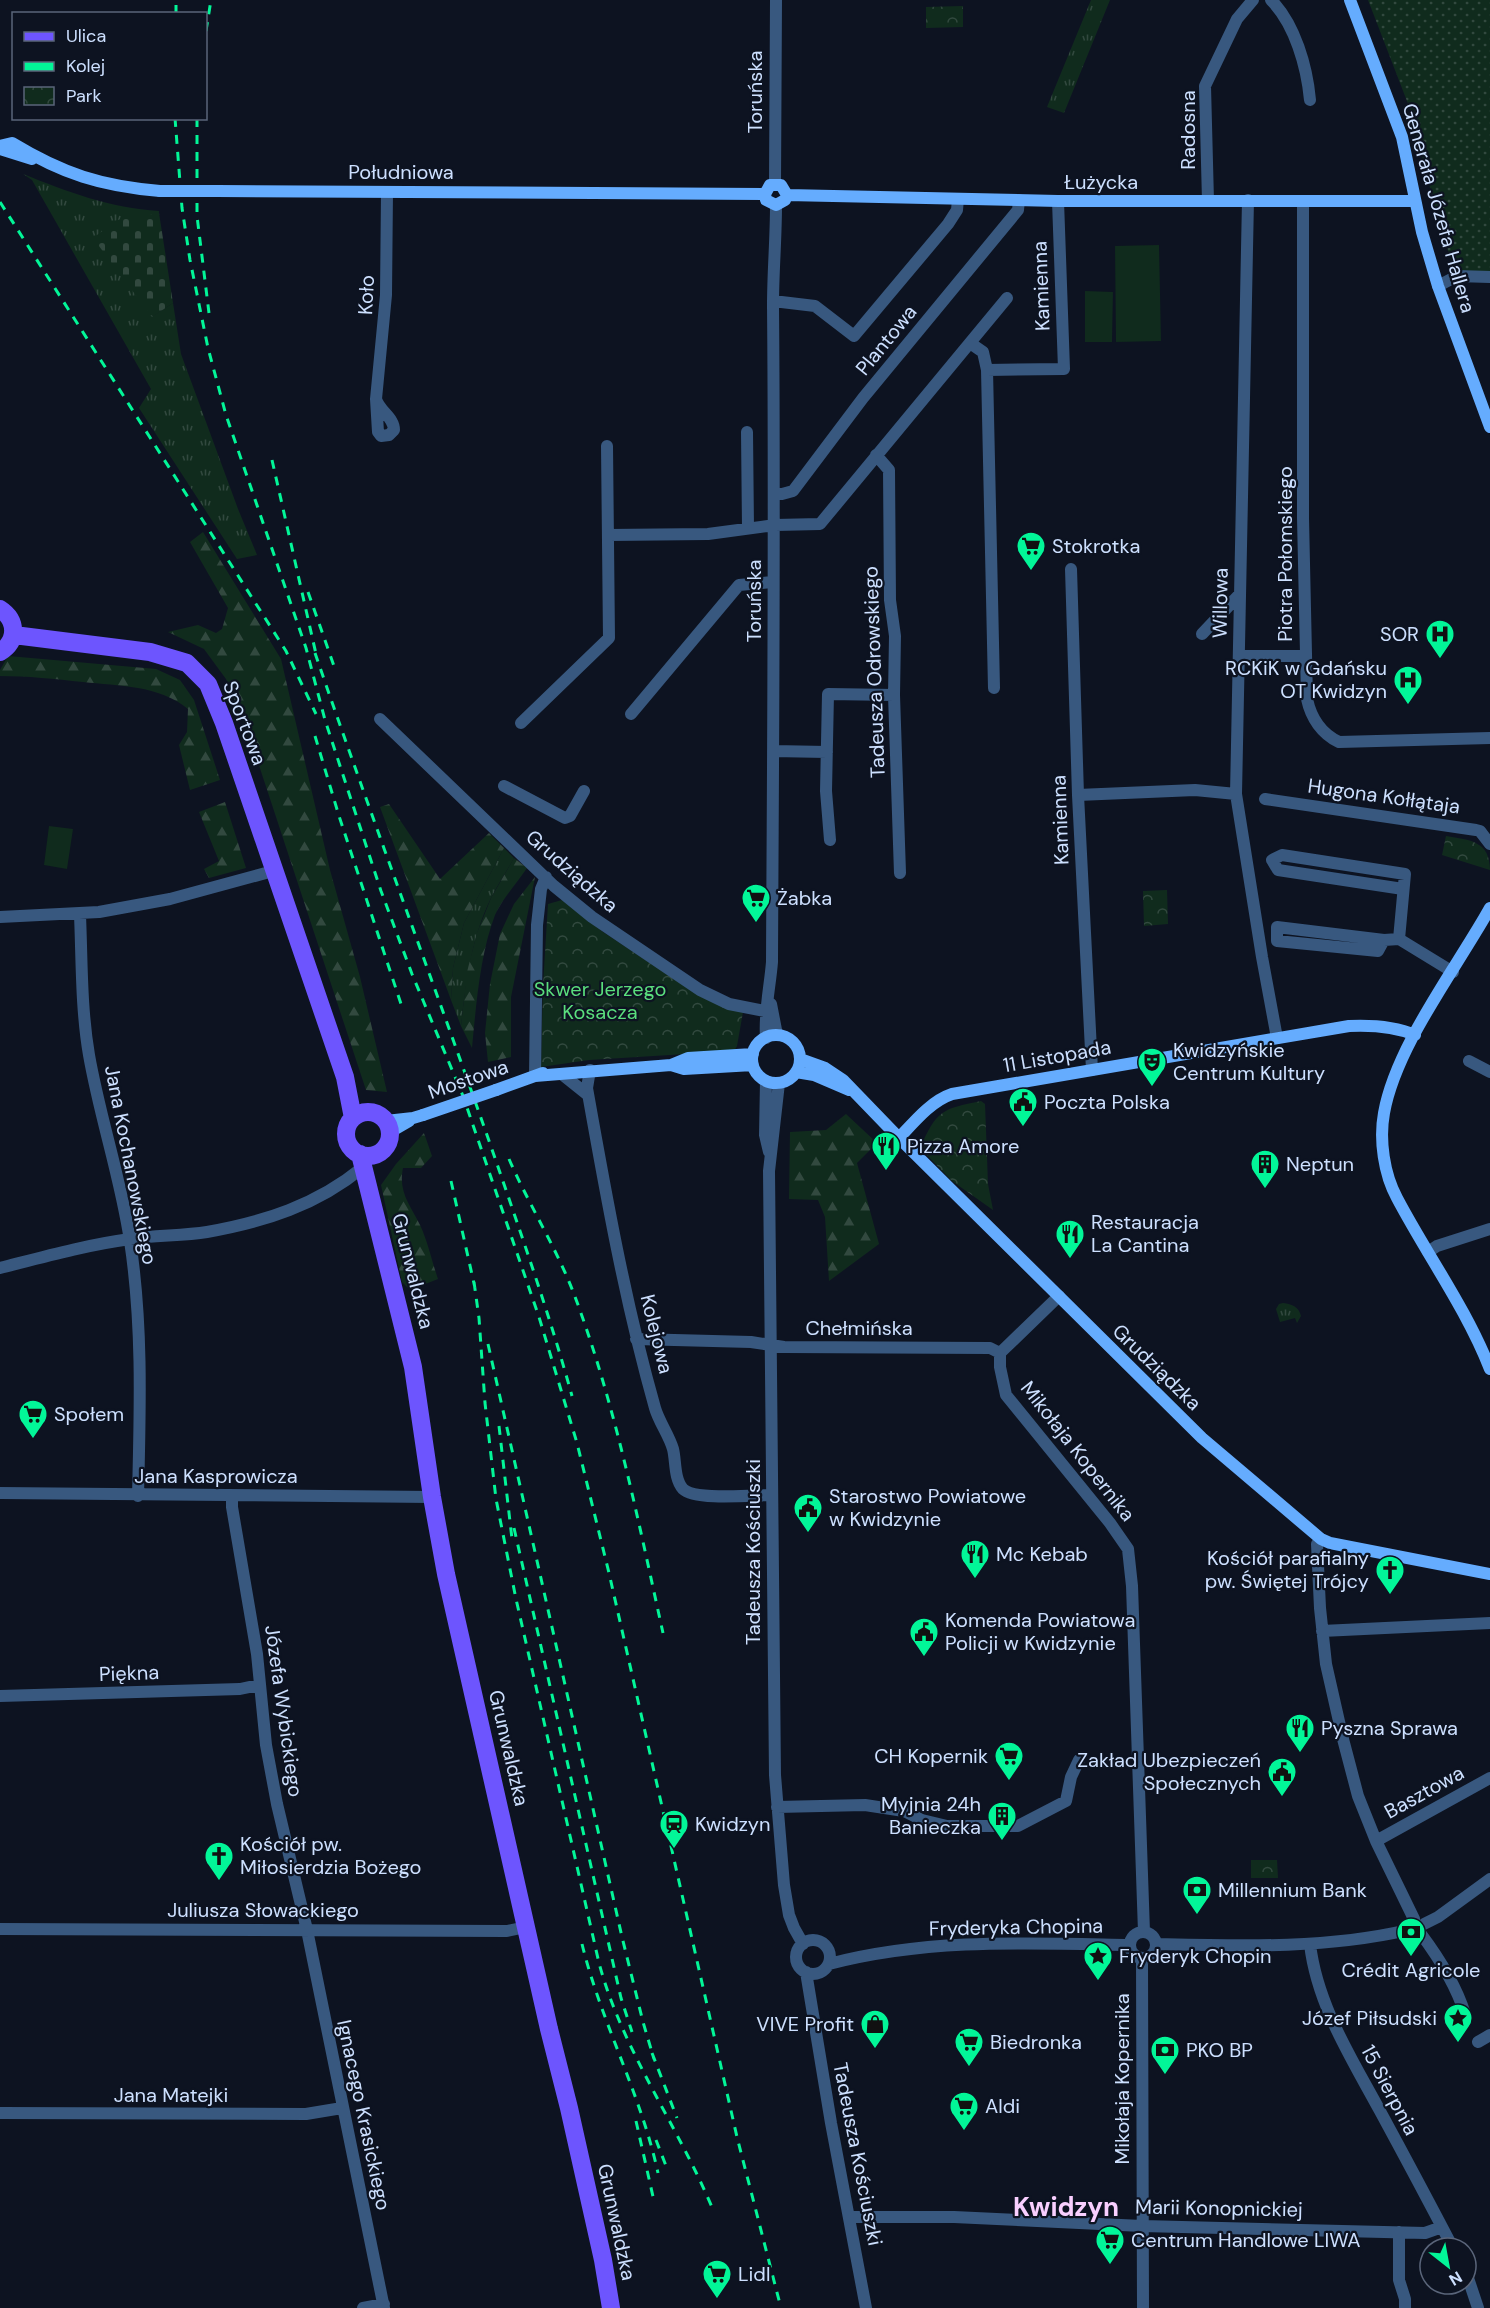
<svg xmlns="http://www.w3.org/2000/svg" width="1490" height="2308" viewBox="0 0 1490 2308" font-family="'DM Sans',sans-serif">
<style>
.grass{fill:url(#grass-tufts)}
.forest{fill:url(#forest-firs)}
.cemetery{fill:url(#cemetery-stones)}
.park{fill:url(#park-crowns)}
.garden{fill:url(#garden-dots)}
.pitch{fill:#102b1d}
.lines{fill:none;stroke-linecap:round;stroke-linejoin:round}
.street{stroke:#38587f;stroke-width:12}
.secondary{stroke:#65acfe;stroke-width:12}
.primary{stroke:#6d55fe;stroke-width:18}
.rail{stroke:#02f698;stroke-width:3;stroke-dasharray:9 8;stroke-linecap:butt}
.secondary-bridge{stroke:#65acfe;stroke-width:12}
.labels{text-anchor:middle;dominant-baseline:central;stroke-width:4.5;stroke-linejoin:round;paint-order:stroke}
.street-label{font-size:20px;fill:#cde0ff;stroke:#0d1321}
.poi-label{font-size:20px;fill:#cde0ff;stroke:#0d1321;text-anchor:start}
.park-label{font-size:20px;fill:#5ade7d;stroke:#0d1321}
.district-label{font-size:26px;font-weight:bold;fill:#f9cfff;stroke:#0d1321}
</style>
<defs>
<pattern id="grass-tufts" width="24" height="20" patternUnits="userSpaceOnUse" patternTransform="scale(1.5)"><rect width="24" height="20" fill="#102b1d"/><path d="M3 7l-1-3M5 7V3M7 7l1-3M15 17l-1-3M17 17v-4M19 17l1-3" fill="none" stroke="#32493f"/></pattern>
<pattern id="forest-firs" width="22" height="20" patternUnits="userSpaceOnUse" patternTransform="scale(1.5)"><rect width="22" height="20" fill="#102b1d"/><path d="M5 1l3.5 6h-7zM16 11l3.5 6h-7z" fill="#32493f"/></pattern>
<pattern id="cemetery-stones" width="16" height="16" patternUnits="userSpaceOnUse" patternTransform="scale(1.5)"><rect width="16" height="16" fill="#102b1d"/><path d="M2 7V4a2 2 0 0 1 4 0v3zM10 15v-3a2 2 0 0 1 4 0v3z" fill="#32493f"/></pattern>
<pattern id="park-crowns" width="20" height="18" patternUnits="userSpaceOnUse" patternTransform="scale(1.5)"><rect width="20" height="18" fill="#102b1d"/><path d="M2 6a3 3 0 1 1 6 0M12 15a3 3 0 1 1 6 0" fill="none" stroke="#32493f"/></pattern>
<pattern id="garden-dots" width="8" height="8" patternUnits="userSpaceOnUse" patternTransform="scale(1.5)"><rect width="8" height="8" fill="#102b1d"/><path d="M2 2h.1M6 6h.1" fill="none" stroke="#32493f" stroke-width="1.8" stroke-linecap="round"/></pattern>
</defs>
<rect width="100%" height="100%" fill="#0d1321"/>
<path class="grass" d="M1091,0H1110L1064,113L1047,107Z
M23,174C68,192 110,208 159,211L153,316L173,303L181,354L238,509L257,555L237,559L139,408L151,389L32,180Z
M504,848L514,858C507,871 498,884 491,898C471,939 466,982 461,1026L451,1000L453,968L464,923Z
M1283,1303C1292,1304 1299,1307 1301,1316L1297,1323L1295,1318L1280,1322L1276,1309L1279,1304Z"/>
<path class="forest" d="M203,532L281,659L330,870L360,977L387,1092L366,1090L250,738L226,679L204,649L168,632L198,625L216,633L222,629L228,608L190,542Z
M8,656L156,669L180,680L194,700L220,780L190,790L179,745L187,732L188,709C159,685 119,686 83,682C55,679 28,676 0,676V670Z
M225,802L246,868L209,878L204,869L219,861L199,812Z
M389,804L440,879L489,833L504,848L464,923L453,968L451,1000L380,807Z
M514,858L527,868C517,883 502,899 495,915C480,954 476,1006 472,1048L461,1026L467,972L477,933L491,898Z
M535,877L511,997V1057L488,1062L485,1033L490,984L500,934L514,904Z
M846,1114L877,1143L857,1163L879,1244L829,1281L825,1217L818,1200L789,1199L790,1132L826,1130Z
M424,1133L432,1156L421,1168H403C398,1192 410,1205 420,1225C428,1242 432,1262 438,1279L410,1290L402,1282L381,1185L396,1164Z"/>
<path class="cemetery" d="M159,213L173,303L152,317L93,238L117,220Z"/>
<path class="park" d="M963,6V27L926,28V7Z
M1446,836C1470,840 1490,841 1490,870L1442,855Z
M1167,890L1168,924L1144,926L1143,891Z
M562,900L603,932L694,992L743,1012L737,1046L734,1051L589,1060L541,1067L543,985L548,904Z
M981,1101L985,1104L988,1184L993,1210L952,1181L920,1148C937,1110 942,1109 981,1101Z
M1251,1860H1277L1278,1878H1251Z"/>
<path class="garden" d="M1368,0H1490V272L1454,271L1434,204L1410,109Z"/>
<path class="pitch" d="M1159,245L1161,341L1116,342L1115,246Z
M1085,291L1113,292L1112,342H1085Z
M49,826L73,829L67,869L44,865Z"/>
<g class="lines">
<path class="street" d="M1271,0C1295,24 1307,67 1310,100
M775,184L776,0
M1248,200L1236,794L1262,957L1277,1038
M1208,201L1205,86L1237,19L1253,0
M1303,201V518L1307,699C1311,718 1322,734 1339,742L1490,738
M1438,286L1457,276L1490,277
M773,301L815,306L854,336L948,224L957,210L958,199
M970,343L983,352L987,370L994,688
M987,370L1064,369L1058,201
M376,399C380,412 394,417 394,430L389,435L381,436L378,432L376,399L386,295L387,192
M747,432L748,528
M876,455L889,470L890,600L895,636L894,695L900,873
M775,494H782L793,491L863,398L1018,210L1019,200
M608,535L708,534L775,525L820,524L1007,298
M1071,569L1078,795L1092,1070
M1202,634L1239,595
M1239,656H1306
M631,714L739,585L772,582
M380,719L554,886L592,917L700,990L729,1004L765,1011
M521,723L609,638L607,446
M773,751L827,752
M504,786L565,818L570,816L584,791
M1078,795L1195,790L1236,794
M1265,799L1476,830L1480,831L1490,844
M830,840L826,791L828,694L894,695
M80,915C82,962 81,1008 89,1055C100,1118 121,1179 130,1241C143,1326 140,1411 138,1496
M0,917L99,912L170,899L273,871
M1399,939L1405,874L1282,855L1272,860L1278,870L1403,889
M1384,940L1378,951L1277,941V927L1384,940L1399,939L1453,972
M771,1004L777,1035
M766,1038C764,1012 770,987 772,962C773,743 775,524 773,305C773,272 776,239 776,205
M1469,1061L1490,1072
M590,1070L587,1088C606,1195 625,1302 655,1408C659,1422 669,1435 673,1449C676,1461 674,1479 683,1489C695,1501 754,1495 772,1495
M563,1075L588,1095
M535,1076L537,925L541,889L546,877
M766,1081L765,1135L769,1152
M779,1083L769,1171L775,1775L784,1885L789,1915L794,1928L803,1944
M1428,1252L1437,1246L1490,1229
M0,1268C43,1257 86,1245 130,1239C155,1235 182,1236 207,1232C264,1222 317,1205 362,1168
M636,1339L751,1342L784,1347L990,1348L1000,1353
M1000,1353V1367L1006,1395L1110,1523L1128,1549L1132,1586L1144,1932
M1000,1353L1059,1296
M0,1493L432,1497
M232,1496V1507L257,1654L266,1745L277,1804L307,1930L384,2308
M1321,1539L1317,1544L1320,1608L1326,1664L1343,1739L1358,1796L1376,1841L1414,1919
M1322,1631L1490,1623
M0,1696L240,1689L259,1685
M777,1807L865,1805L904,1811L922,1820L947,1826H1018L1066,1801L1071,1777L1079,1760
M1376,1841L1490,1778
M1424,1924L1438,1917L1490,1879
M0,1929L507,1931L526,1927
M1130 1945a13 13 0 1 1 26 0a13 13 0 1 1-26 0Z
M1421,1934C1439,1958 1456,1985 1465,2014
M796 1957a17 17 0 1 1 34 0a17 17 0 1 1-34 0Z
M1156,1944C1240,1946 1325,1949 1408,1930
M1310,1944C1317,2005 1352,2059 1380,2111C1405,2157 1429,2202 1453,2248
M1142,1958L1143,2308
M829,1964C928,1938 1029,1943 1130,1945
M806,1972L831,2123L866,2308
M1478,2042L1490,2035
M0,2113L306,2114L342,2108
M850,2217H954L1142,2226L1425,2233L1442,2227
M1399,2232V2280L1405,2299V2308
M1466,2272L1478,2308
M363,2308L384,2304"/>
<path class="secondary" d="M1350,0L1402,137L1422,232L1438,286L1490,427
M0,146L12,143C63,174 101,186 160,191
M0,149L32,159
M217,191L765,194
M765,194L770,185H781L787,195
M765,194L766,200L776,205L785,200L787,195
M787,195L1058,201H1415
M1490,908C1456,969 1396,1046 1384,1113C1379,1140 1384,1174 1397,1198C1427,1255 1466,1308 1490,1369
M752 1059a24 24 0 1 1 48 0a24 24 0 1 1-48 0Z
M800,1059L825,1068L843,1080L899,1138L1202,1438L1321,1539L1330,1543L1490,1574
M671,1065L684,1069L753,1065
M796,1072L814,1075L849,1090
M535,1076L671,1065L688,1058L753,1054
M496,1090L543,1073
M386,1121L413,1118L423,1115
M390,1132L409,1121
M899,1138C914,1122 931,1101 952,1094L1349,1026C1371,1025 1394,1026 1415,1035"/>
<path class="primary" d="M0,609C17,620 18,641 0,652
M14,635L150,652L187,663L208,684L224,723L345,1077L353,1118
M346 1134a22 22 0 1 1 44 0a22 22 0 1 1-44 0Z
M360,1154L413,1367L432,1497L446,1574L549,2029L569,2108L603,2260L611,2308"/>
<path class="rail" d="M176,14V0
M206,31L211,0
M175,118L182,208L190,260L208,348L226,415L306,648L325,720L381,891L412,974L463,1096L539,1317L577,1443L609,1573L737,2137L781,2308
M197,118V216L209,313
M0,202L286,651L316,714
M272,460L316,654
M308,592L334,666
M315,653C373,822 436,989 495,1158C522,1237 550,1316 572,1396
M315,736L339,816L403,1010
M509,1159C529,1205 556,1247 574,1294C615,1403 638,1520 663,1633
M451,1181L475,1288
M474,1282L479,1318L485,1403L496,1499L516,1599L599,1963C623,2052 679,2127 714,2212
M488,1344L622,1937L643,2022L654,2059
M499,1426L512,1539
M514,1528L621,1998L632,2032
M582,1944C601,2022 641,2094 658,2173
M652,2053L677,2118
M636,2121L654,2201
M656,2140L668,2171"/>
<path class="secondary-bridge" d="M160,191H217
M423,1115L496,1090"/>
</g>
<defs>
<g id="supermarket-pin" transform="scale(1.5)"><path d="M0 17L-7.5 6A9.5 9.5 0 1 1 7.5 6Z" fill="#02f698" stroke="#0d1321"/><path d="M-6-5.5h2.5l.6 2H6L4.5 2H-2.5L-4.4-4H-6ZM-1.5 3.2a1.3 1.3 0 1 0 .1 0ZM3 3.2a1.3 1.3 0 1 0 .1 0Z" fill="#111"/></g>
<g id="hospital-pin" transform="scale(1.5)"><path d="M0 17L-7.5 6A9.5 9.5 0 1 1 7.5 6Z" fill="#02f698" stroke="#0d1321"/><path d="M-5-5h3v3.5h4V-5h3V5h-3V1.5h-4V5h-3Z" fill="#111"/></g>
<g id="theatre-pin" transform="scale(1.5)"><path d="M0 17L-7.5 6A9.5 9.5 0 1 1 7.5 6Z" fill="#02f698" stroke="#0d1321"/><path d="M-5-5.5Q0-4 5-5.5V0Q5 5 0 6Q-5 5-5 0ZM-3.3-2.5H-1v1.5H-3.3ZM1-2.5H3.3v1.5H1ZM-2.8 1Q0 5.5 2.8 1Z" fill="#111"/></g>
<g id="civic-pin" transform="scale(1.5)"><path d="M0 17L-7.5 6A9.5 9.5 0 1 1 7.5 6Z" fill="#02f698" stroke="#0d1321"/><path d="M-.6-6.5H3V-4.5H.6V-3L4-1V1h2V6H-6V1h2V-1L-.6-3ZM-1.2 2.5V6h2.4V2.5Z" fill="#111"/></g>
<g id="restaurant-pin" transform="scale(1.5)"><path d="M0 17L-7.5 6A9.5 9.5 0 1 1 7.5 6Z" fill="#02f698" stroke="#0d1321"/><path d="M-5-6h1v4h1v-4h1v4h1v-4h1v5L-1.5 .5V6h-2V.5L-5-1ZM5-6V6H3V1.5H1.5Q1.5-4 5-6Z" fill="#111"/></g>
<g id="building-pin" transform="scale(1.5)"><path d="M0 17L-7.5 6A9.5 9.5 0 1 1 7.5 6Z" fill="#02f698" stroke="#0d1321"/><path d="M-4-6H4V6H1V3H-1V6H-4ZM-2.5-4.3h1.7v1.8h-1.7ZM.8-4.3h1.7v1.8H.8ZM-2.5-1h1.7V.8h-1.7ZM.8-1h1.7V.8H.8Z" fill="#111"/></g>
<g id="church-pin" transform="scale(1.5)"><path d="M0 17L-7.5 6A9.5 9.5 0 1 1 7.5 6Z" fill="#02f698" stroke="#0d1321"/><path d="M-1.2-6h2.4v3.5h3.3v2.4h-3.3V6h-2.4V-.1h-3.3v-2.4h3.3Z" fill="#111"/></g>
<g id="station-pin" transform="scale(1.5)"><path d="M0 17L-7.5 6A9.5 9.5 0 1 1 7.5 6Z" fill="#02f698" stroke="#0d1321"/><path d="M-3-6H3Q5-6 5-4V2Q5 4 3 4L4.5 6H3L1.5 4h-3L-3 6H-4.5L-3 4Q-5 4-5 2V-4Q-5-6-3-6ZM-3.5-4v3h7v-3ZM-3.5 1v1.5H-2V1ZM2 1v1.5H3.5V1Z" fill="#111"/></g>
<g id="bank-pin" transform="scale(1.5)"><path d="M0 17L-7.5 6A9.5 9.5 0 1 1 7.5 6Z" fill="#02f698" stroke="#0d1321"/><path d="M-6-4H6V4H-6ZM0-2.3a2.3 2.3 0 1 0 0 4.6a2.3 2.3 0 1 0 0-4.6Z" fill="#111"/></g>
<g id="sight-pin" transform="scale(1.5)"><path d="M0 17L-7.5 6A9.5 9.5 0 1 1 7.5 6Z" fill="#02f698" stroke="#0d1321"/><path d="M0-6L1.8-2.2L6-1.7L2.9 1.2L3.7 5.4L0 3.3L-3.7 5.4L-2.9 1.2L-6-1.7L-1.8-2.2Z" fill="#111"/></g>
<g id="shop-pin" transform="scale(1.5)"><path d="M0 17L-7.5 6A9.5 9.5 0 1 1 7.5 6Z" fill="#02f698" stroke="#0d1321"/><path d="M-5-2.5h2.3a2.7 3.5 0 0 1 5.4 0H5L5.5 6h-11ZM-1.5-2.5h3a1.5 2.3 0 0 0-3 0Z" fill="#111"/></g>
</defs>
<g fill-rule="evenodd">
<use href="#supermarket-pin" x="1031" y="546"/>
<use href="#hospital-pin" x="1440" y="634"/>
<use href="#hospital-pin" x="1408" y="680"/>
<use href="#supermarket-pin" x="756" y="898"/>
<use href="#theatre-pin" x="1152" y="1062"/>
<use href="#civic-pin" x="1023" y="1102"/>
<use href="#restaurant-pin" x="886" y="1146"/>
<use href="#building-pin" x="1265" y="1164"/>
<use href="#restaurant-pin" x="1070" y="1234"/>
<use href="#supermarket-pin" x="33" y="1414"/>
<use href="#civic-pin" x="808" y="1508"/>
<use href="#restaurant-pin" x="975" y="1554"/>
<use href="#church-pin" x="1390" y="1570"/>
<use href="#civic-pin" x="924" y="1632"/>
<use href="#restaurant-pin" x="1300" y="1728"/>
<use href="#supermarket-pin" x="1009" y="1756"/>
<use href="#civic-pin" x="1282" y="1772"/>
<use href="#building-pin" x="1002" y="1816"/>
<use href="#station-pin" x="674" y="1824"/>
<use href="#church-pin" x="219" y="1856"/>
<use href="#bank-pin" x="1197" y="1890"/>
<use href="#bank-pin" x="1411" y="1932"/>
<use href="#sight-pin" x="1098" y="1956"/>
<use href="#sight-pin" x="1458" y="2018"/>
<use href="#shop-pin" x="875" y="2024"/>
<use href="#supermarket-pin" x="969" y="2042"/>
<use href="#bank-pin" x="1165" y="2050"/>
<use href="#supermarket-pin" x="964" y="2106"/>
<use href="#supermarket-pin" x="1110" y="2240"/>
<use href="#supermarket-pin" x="717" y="2274"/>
</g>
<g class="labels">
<g class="street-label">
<text transform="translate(755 92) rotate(-90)">Toruńska</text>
<text transform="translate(1188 130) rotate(-90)">Radosna</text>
<text x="401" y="172">Południowa</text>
<text x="1101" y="182">Łużycka</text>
<text transform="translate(1439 208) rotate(74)">Generała Józefa Hallera</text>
<text transform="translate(1041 286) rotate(-92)">Kamienna</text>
<text transform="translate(366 295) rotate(-87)">Koło</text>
<text transform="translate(886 340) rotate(-51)">Plantowa</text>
<text transform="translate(1285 554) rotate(-90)">Piotra Połomskiego</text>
<text transform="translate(754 601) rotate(-90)">Toruńska</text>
<text transform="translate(1220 603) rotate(-89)">Willowa</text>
<text transform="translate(874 672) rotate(-92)">Tadeusza Odrowskiego</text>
<text transform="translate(245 723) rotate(69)">Sportowa</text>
<text transform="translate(1384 796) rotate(8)">Hugona Kołłątaja</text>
<text transform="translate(1060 820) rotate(-92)">Kamienna</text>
<text transform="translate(572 871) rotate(41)">Grudziądzka</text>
<text transform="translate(1057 1056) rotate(-10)">11 Listopada</text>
<text transform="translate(468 1079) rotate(-19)">Mostowa</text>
<text transform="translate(131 1165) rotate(79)">Jana Kochanowskiego</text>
<text transform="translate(413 1271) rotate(76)">Grunwaldzka</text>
<text x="859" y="1328">Chełmińska</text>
<text transform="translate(657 1334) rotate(76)">Kolejowa</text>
<text transform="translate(1157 1367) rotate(44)">Grudziądzka</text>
<text transform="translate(1078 1451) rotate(52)">Mikołaja Kopernika</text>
<text x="216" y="1476">Jana Kasprowicza</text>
<text transform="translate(753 1552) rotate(-90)">Tadeusza Kościuszki</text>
<text transform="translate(129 1673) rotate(-2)">Piękna</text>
<text transform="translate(284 1711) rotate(82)">Józefa Wybickiego</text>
<text transform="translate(509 1748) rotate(77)">Grunwaldzka</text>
<text transform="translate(1424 1792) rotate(-29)">Basztowa</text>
<text x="263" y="1910">Juliusza Słowackiego</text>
<text transform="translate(1016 1927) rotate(-1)">Fryderyka Chopina</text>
<text transform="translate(1122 2079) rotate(-90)">Mikołaja Kopernika</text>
<text transform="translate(1390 2090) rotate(62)">15 Sierpnia</text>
<text x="171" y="2095">Jana Matejki</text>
<text transform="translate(364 2115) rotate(78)">Ignacego Krasickiego</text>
<text transform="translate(858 2154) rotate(79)">Tadeusza Kościuszki</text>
<text transform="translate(1219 2208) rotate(1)">Marii Konopnickiej</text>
<text transform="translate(617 2222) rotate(78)">Grunwaldzka</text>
</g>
<g class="poi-label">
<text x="1052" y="546">Stokrotka</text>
<text x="1419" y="634" text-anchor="end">SOR</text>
<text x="1387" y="668" text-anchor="end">RCKiK w Gdańsku<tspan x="1387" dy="23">OT Kwidzyn</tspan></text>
<text x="777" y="898">Żabka</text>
<text x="1173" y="1050">Kwidzyńskie<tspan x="1173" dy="23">Centrum Kultury</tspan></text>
<text x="1044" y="1102">Poczta Polska</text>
<text x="907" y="1146">Pizza Amore</text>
<text x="1286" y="1164">Neptun</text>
<text x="1091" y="1222">Restauracja<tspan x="1091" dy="23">La Cantina</tspan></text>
<text x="54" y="1414">Społem</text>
<text x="829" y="1496">Starostwo Powiatowe<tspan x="829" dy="23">w Kwidzynie</tspan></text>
<text x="996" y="1554">Mc Kebab</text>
<text x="1369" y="1558" text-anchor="end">Kościół parafialny<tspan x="1369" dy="23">pw. Świętej Trójcy</tspan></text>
<text x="945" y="1620">Komenda Powiatowa<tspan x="945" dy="23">Policji w Kwidzynie</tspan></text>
<text x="1321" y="1728">Pyszna Sprawa</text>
<text x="988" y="1756" text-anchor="end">CH Kopernik</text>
<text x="1261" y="1760" text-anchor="end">Zakład Ubezpieczeń<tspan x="1261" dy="23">Społecznych</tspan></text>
<text x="981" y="1804" text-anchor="end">Myjnia 24h<tspan x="981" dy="23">Banieczka</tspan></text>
<text x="695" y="1824">Kwidzyn</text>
<text x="240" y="1844">Kościół pw.<tspan x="240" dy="23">Miłosierdzia Bożego</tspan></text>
<text x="1218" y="1890">Millennium Bank</text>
<text x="1119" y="1956">Fryderyk Chopin</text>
<text x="1411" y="1970" text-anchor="middle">Crédit Agricole</text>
<text x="1437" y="2018" text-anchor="end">Józef Piłsudski</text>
<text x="854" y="2024" text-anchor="end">VIVE Profit</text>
<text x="990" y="2042">Biedronka</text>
<text x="1186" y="2050">PKO BP</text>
<text x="985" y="2106">Aldi</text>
<text x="1131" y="2240">Centrum Handlowe LIWA</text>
<text x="738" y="2274">Lidl</text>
</g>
<g class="park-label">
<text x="600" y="989">Skwer Jerzego<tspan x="600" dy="23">Kosacza</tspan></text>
</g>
<g class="district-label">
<text x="1066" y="2207">Kwidzyn</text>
</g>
</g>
<rect x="12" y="12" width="195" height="108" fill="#0d1321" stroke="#5a657a" stroke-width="1.5"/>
<rect x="24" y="32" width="30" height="9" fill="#6d55fe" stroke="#5a657a" stroke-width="1.5"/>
<text x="66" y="42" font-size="18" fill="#cde0ff">Ulica</text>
<rect x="24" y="62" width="30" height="9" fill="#02f698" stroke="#5a657a" stroke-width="1.5"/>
<text x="66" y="72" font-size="18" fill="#cde0ff">Kolej</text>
<rect x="24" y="87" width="30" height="18" fill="url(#park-crowns)" stroke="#5a657a" stroke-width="1.5"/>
<text x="66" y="102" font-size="18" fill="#cde0ff">Park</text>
<g transform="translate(1448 2266) rotate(149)"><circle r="28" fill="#0d1321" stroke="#5a657a" stroke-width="1.5"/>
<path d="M0-4.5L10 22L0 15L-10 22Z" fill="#02f698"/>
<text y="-9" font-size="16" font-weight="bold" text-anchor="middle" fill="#cde0ff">N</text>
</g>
</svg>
